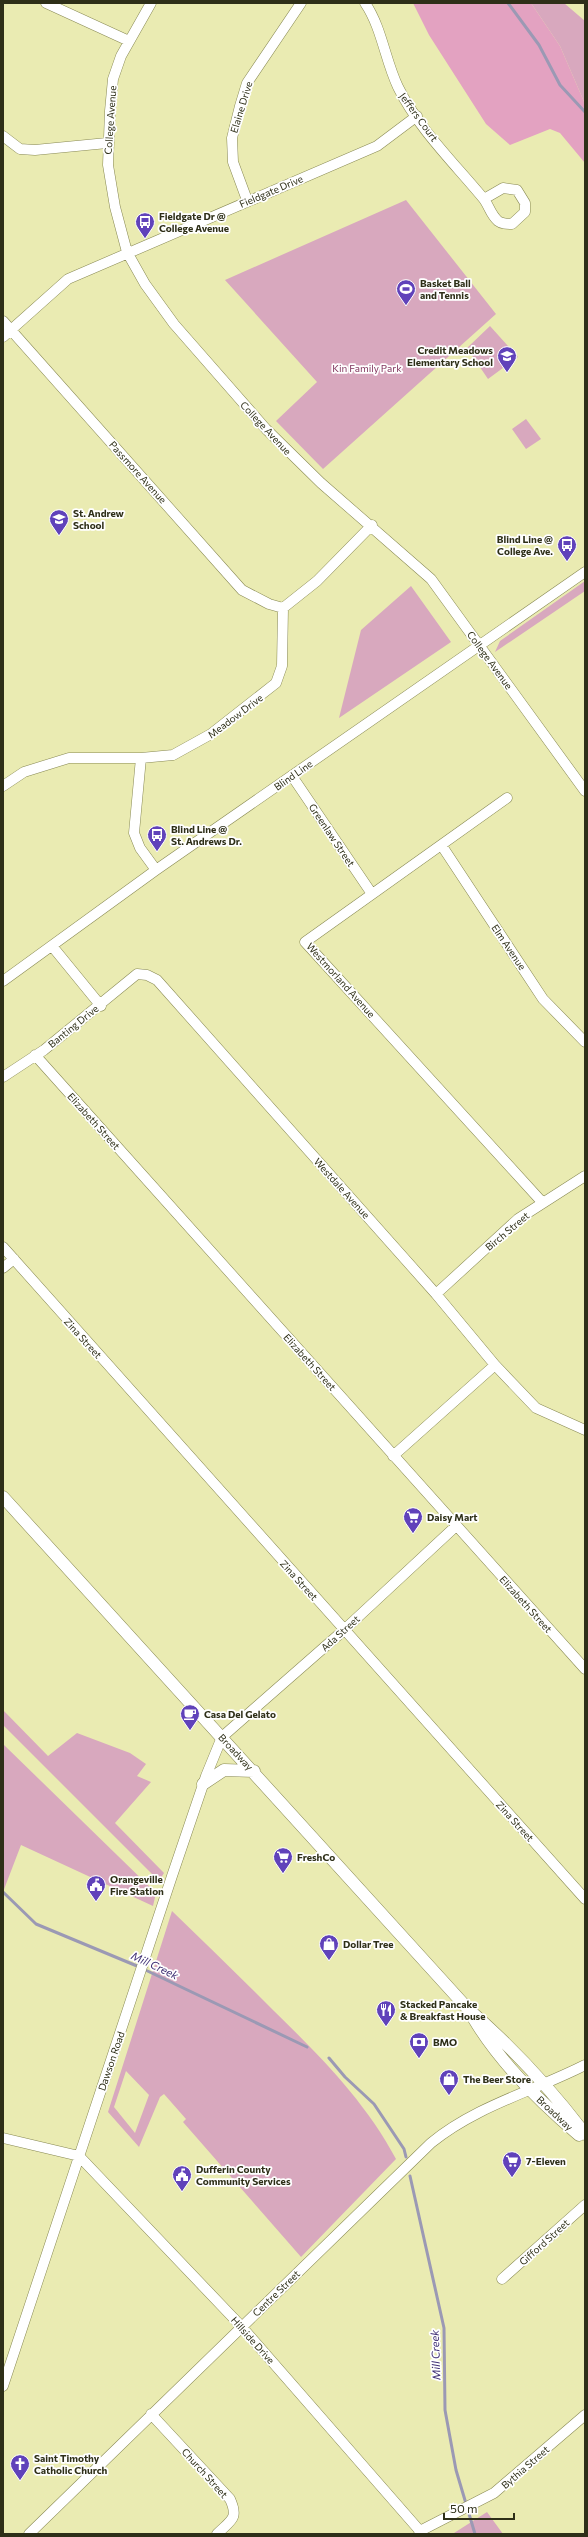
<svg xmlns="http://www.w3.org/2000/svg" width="588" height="2537" viewBox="0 0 588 2537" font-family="Commissioner,sans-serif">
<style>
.green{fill:#d8a8be;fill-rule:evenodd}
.forest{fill:#e3a2c1}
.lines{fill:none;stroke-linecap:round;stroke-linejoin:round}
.stream{stroke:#9b99b4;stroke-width:3}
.minor-casing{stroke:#888953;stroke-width:11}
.major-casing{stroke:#888953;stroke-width:13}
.minor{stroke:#fff;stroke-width:10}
.major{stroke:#fff;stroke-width:12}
.labels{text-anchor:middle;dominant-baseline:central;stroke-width:3.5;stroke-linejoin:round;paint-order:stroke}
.street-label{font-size:10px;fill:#2e2f18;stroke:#fff}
.poi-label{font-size:10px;font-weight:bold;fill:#2e2f18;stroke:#fff;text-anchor:start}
.park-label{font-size:10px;fill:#80345d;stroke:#fff}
.water-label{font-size:11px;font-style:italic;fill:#3c2c72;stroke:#fff}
</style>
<rect width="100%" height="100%" fill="#eaebb2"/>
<path class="green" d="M531,3H564L585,21V104L560,46Z
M406,200L496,314L323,469L276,421L317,382L225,280Z
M490,326L518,357L488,379L467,348Z
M526,419L541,439L526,449L512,429Z
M585,581V591L495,652L500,641Z
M411,586L451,642L339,718L361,630Z
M3,1710L48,1756L77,1733L130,1753L146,1764L137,1776L151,1782L115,1823L164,1873L159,1881L3,1725Z
M3,1744L156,1893L153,1906L21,1845L3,1892Z
M172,1911C206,1944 240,1977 274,2011C320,2056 365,2101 396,2159L301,2257L183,2122L186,2119L164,2094L160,2097L139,2147L108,2112ZM126,2071L149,2095L135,2133L114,2107Z
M487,2512L503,2534H454V2533Z"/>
<path class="forest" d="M413,3H531L560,46L585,104V163L560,133L550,129L510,145L486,124L429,35Z"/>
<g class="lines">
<path class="stream" d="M508,3L539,45L560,85L585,112
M3,1892L36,1924L137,1966L307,2047
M329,2058L345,2077L374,2104L404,2149L406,2157
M410,2176L444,2328L445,2410L456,2470L475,2534"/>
<g class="minor-casing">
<path id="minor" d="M46,3L129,41
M151,3L121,56L113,79L110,111L108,165L115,207L127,252L145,284L174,324L266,429L321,483L431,579L585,791
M365,3C382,28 385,60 398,87C418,128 454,163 483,198C489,205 490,214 498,221C502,224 506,224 512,224L525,212V203L517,190L503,188L484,199
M3,136L20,149L35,150L107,143
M247,200L233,162L232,138L240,106L247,83L301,3
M3,321L242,590L269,604L283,608
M3,337L68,279L377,146L417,116
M141,758L134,833L140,848L156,870
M292,776L372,894
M3,786L24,772L69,758H141L173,755L211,734L276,683L282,666L283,608L317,581L372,525
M507,798L305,942L542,1202
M442,846L543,999L585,1042
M52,946L101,1006
M3,981L156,870L585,572
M35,1055L585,1669
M3,1077L44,1050L137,974L147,975L157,980L436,1294L495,1365L536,1408L585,1430
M3,1247L585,1899
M3,1268L14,1259
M436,1294L518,1219L585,1176
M393,1456L495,1365
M3,2138L79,2156
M79,2156L241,2326L420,2531
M502,2279L585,2205
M3,2386L172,1876L206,1776L222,1737L344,1630L456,1526
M151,2414L230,2499C239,2519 231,2520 217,2534
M29,2534L431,2143C476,2106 534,2091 585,2065
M419,2534L420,2531L494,2493L585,2415"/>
</g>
<g class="major-casing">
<path id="major" d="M3,1497L468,2009C512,2047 550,2088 585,2134
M203,1784L224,1770L254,1771
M474,2019C501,2064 540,2102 579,2135"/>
</g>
<use href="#minor" class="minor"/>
<use href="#major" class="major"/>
</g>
<defs>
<g id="bus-pin" transform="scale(1)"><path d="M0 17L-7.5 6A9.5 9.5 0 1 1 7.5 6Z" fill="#6042ba" stroke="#fff"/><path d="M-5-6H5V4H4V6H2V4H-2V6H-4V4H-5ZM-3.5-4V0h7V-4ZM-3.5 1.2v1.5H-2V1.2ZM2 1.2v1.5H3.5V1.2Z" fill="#fff"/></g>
<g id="stadium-pin" transform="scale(1)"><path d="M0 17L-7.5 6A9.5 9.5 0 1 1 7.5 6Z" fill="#6042ba" stroke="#fff"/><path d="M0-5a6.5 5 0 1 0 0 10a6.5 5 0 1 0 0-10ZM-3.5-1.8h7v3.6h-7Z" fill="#fff"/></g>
<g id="school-pin" transform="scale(1)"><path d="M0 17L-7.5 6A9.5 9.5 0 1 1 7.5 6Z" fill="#6042ba" stroke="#fff"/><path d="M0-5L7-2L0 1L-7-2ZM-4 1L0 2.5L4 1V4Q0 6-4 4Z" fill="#fff"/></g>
<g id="supermarket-pin" transform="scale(1)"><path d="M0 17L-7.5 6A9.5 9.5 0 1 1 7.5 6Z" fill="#6042ba" stroke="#fff"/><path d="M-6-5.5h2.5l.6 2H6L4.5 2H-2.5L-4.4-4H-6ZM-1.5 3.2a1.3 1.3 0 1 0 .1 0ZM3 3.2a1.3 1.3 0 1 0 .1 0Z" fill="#fff"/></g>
<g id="cafe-pin" transform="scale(1)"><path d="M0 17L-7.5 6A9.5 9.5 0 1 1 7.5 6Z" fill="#6042ba" stroke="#fff"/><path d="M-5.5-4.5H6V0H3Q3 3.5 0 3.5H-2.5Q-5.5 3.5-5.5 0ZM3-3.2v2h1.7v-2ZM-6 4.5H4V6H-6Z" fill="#fff"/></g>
<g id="civic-pin" transform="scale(1)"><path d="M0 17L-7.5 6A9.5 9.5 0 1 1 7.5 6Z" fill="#6042ba" stroke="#fff"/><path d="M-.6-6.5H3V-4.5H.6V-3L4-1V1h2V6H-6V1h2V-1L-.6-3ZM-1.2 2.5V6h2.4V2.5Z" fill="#fff"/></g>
<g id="shop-pin" transform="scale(1)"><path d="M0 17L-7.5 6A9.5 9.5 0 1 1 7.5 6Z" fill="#6042ba" stroke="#fff"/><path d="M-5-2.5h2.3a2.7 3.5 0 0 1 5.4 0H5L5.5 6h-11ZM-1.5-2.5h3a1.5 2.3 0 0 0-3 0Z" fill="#fff"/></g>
<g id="restaurant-pin" transform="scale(1)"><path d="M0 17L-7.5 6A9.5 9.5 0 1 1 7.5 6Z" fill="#6042ba" stroke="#fff"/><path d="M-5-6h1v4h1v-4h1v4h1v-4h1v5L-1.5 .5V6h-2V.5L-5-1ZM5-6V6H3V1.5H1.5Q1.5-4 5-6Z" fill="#fff"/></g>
<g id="bank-pin" transform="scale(1)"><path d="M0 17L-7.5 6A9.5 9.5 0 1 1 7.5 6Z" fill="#6042ba" stroke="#fff"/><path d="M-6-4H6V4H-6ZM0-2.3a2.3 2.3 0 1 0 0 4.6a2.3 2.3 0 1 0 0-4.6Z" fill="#fff"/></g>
<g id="church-pin" transform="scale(1)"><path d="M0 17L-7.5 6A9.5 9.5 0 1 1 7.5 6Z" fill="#6042ba" stroke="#fff"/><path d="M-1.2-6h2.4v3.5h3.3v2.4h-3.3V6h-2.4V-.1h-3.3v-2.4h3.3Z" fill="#fff"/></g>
</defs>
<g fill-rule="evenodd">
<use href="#bus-pin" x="145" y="222"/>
<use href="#stadium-pin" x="406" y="289"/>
<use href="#school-pin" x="507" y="356"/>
<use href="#school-pin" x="59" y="519"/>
<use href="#bus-pin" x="567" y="545"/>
<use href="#bus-pin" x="157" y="835"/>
<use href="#supermarket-pin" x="413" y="1517"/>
<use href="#cafe-pin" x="190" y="1714"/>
<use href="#supermarket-pin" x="283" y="1857"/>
<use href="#civic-pin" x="96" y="1885"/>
<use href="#shop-pin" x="329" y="1944"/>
<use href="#restaurant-pin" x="386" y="2010"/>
<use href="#bank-pin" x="419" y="2042"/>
<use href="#shop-pin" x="449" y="2079"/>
<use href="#supermarket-pin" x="512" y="2161"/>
<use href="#civic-pin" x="182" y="2175"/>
<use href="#church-pin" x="20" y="2464"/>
</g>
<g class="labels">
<g class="street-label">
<text transform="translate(241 107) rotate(-73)">Elaine Drive</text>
<text transform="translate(419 117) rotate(54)">Jeffers Court</text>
<text transform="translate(110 120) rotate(-86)">College Avenue</text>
<text transform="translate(271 191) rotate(-23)">Fieldgate Drive</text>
<text transform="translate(266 428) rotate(47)">College Avenue</text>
<text transform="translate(138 472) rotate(48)">Passmore Avenue</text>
<text transform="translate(490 660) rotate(54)">College Avenue</text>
<text transform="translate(235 716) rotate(-37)">Meadow Drive</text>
<text transform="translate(293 775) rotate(-35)">Blind Line</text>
<text transform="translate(332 835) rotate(56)">Greenlaw Street</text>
<text transform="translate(509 947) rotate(56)">Elm Avenue</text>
<text transform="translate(341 980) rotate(48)">Westmorland Avenue</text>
<text transform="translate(73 1026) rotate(-39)">Banting Drive</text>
<text transform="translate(94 1121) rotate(48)">Elizabeth Street</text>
<text transform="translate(342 1188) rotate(48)">Westdale Avenue</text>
<text transform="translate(507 1231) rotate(-40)">Birch Street</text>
<text transform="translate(83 1338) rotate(48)">Zina Street</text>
<text transform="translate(310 1362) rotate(48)">Elizabeth Street</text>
<text transform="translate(299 1580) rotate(48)">Zina Street</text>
<text transform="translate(526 1604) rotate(48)">Elizabeth Street</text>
<text transform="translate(340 1633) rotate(-42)">Ada Street</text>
<text transform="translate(236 1752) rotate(47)">Broadway</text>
<text transform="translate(515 1821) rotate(48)">Zina Street</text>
<text transform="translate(111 2061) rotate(-71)">Dawson Road</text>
<text transform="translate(555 2113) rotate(43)">Broadway</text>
<text transform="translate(544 2242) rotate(-42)">Gifford Street</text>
<text transform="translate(276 2293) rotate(-44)">Centre Street</text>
<text transform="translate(253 2340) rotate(48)">Hillside Drive</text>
<text transform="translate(525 2467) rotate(-41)">Bythia Street</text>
<text transform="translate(205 2473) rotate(48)">Church Street</text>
</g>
<g class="poi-label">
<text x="159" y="216">Fieldgate Dr @<tspan x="159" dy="12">College Avenue</tspan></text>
<text x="420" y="283">Basket Ball<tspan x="420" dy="12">and Tennis</tspan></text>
<text x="493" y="350" text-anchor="end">Credit Meadows<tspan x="493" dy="12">Elementary School</tspan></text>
<text x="73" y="513">St. Andrew<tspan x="73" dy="12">School</tspan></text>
<text x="553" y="539" text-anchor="end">Blind Line @<tspan x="553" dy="12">College Ave.</tspan></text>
<text x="171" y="829">Blind Line @<tspan x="171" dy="12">St. Andrews Dr.</tspan></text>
<text x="427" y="1517">Daisy Mart</text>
<text x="204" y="1714">Casa Del Gelato</text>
<text x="297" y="1857">FreshCo</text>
<text x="110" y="1879">Orangeville<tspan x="110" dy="12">Fire Station</tspan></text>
<text x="343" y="1944">Dollar Tree</text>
<text x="400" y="2004">Stacked Pancake<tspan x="400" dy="12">&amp; Breakfast House</tspan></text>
<text x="433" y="2042">BMO</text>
<text x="463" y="2079">The Beer Store</text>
<text x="526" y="2161">7-Eleven</text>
<text x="196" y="2169">Dufferin County<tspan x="196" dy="12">Community Services</tspan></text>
<text x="34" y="2458">Saint Timothy<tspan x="34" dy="12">Catholic Church</tspan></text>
</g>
<g class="park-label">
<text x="367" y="368">Kin Family Park</text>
</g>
<g class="water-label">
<text transform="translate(155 1965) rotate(25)">Mill Creek</text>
<text transform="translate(435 2355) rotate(-92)">Mill Creek</text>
</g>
</g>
<rect width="588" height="2537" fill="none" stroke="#2e2f18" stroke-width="8"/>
<path d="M444 2513v6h70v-6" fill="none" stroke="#2e2f18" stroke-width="2"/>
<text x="450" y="2513" font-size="12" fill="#2e2f18" stroke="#ffffff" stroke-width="3" paint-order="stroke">50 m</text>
</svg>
